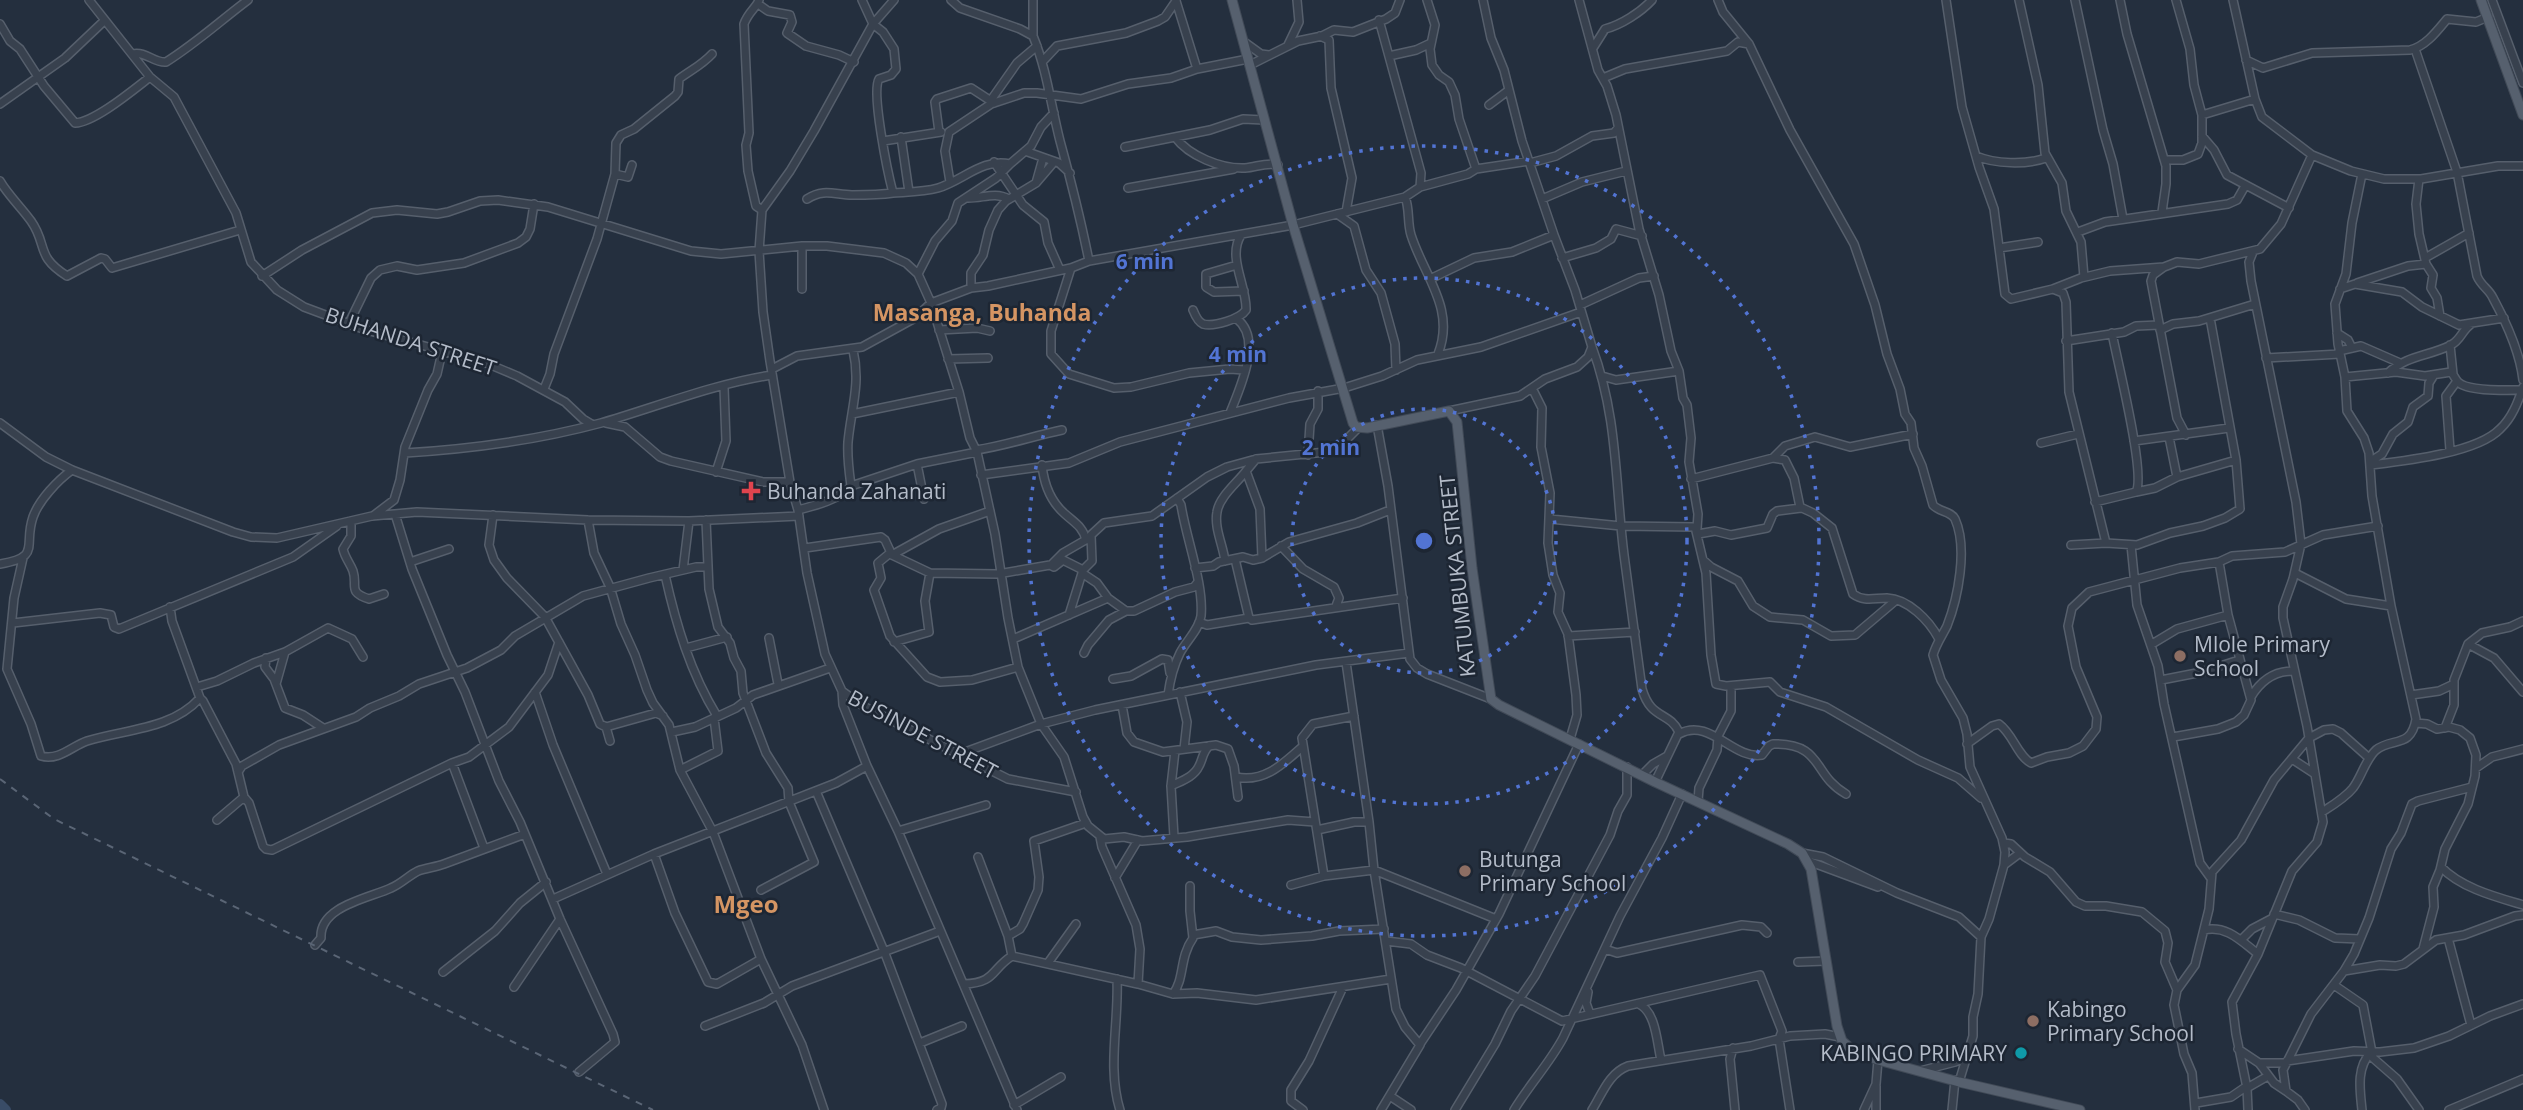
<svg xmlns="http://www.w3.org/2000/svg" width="2523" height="1110" viewBox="0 0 2523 1110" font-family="'Open Sans',sans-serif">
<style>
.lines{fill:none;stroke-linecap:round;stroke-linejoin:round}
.river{stroke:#394c67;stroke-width:10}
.minor-casing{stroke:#565f6c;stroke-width:10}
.major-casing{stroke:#414a57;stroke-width:11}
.minor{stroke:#38414e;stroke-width:7}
.major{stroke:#56606e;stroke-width:9}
.rail{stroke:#5a6575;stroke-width:2;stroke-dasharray:7 7;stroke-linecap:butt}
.ring{fill:none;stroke:#5274d3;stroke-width:3.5;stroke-dasharray:3.5 7}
.health-dot{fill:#e0444e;stroke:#1d2633;stroke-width:2.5}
.education-dot{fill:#8d6e63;stroke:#1d2633;stroke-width:2.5}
.culture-dot{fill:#0f9aa8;stroke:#1d2633;stroke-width:2.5}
.labels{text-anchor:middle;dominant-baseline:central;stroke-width:5;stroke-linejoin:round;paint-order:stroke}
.street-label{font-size:21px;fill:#b4bcc9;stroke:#1d2633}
.poi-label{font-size:21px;fill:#b4bcc9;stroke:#1d2633;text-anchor:start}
.neighbourhood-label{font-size:23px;font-weight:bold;fill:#d59563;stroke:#1d2633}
.quarter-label{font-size:24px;font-weight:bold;fill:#d59563;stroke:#1d2633}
.centre{fill:#5274d3;stroke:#1d2633;stroke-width:3.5}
.ring-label{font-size:21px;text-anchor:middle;font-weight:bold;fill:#5274d3;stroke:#1d2633;stroke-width:5;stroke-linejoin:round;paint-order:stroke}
</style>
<rect width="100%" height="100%" fill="#242f3e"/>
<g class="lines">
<path class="river" d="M0,1104L6,1110"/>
<g class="minor-casing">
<path id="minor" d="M89,0L150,77L174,97L236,213L251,262L277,290L304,307L363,329L486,363L517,376L565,402L583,419L593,425
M759,0C757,7 748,12 744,24L749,133L746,145L748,171L756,206L762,210
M862,0L873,24L883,32L894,49L896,69L891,75L879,79C871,92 888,174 893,193C907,192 924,192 938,188C964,180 982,158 1010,164L1031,146L1041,127L1054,113
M894,0L873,24L814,131L790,171L762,210L759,251L763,312L770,361L790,482L798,510L807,573L825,654L842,691L863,706L1008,779L1076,792
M951,0L960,8L1020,29L1033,36C1047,70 1051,106 1060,141C1071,181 1081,221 1089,261
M1033,0V36
M1427,0L1435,25L1430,49L1432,65L1439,75L1449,82L1455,95L1459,119L1476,169
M1579,0L1598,70L1607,86L1616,115L1639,229L1659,295L1671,351L1679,371L1683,398L1687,405L1691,438L1689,462L1698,514L1697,529
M1718,0L1723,12L1749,44L1790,130L1854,244L1875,305L1887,354L1900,389L1905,414L1911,423L1914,448L1922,466L1933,505C1939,512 1951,511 1955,519C1968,548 1958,598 1947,626C1942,636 1936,644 1933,655L1941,680L1963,718L1967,734L1970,767L2002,838L2005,852L2004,865L1989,919L1981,937L1978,994L1973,1017V1036L1959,1082
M1946,0L1962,107L1979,167L1994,209L2005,294L2011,299L2053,289L2081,278L2110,271L2164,267L2177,262L2199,264L2260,249L2281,224L2312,155
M2019,0L2038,85L2045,153L2062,183L2066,211L2081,242L2084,277
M2075,0L2103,130L2113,164L2123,219
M2120,0L2127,34L2166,166V184L2162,212
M2233,0L2255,99L2262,117L2312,155L2351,171L2384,179H2421L2498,166H2523
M2492,0L2523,83
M1176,1L1197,69
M758,4L768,11L790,15L792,22L787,33L806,46L839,55L854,62
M0,24L10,41L20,49L44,86L75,123C95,122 133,90 150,77
M1320,36L1329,40L1331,88L1352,178L1346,212
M1243,41L1261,54L1269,55
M1288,45L1299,22L1297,0
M1593,48L1605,29C1621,25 1641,12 1652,0
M2415,49L2457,172L2477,276C2481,286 2489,289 2493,298C2506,322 2520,352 2523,380
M132,54C147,51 153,63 166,62C195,44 220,21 248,0
M1389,56L1416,50L1431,43
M2246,60L2263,68L2312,53L2410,50C2426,46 2437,31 2447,19L2476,22L2488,17
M1042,62L1057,46L1126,33L1158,21L1165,17L1176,1
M1250,65L1298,41L1322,36L1334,30L1353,32L1386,19L1395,13L1400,0
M1603,78L1625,69L1727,51L1738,42L1749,44
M991,100L1017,63L1037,46
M0,104L65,58L104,21
M1489,105L1509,90
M2202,115L2255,99
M939,132L935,102L937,99L971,88L994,103
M2202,136L2214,150L2227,175L2289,208
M901,137L909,192
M1175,137L1210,130L1243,119L1264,120
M883,141L941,132
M1125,147L1175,137C1189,156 1221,169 1245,168C1257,167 1266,162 1278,165
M1025,151L1059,163L1070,173
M1976,156C1995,164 2026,165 2046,158
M2165,160H2183L2198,154L2202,143V115L2194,85L2190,49L2176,0
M994,162L1023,205L1044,222L1048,243L1060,270
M1530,163L1556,156L1592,136L1614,133L1618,128
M615,174L628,177L632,165
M2419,179L2416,204L2419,234L2426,264L2433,275L2431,288L2437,298L2440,316
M0,181C8,195 21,207 31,221C48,245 35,256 67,276L101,258L105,259L112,268L240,230
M950,182L945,151L949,132L991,104L1024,93H1037L1081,99L1128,84L1171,78L1197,69L1248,59
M1036,183L1043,158
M1420,187L1468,174L1476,169L1529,161
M1128,188L1234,169
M1405,197C1410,209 1407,222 1411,235C1424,276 1456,309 1438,354
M966,198C982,199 994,191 1009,199
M807,199C824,188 835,195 852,195C865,195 879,195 893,193
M1542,199L1582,182L1626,171
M1337,214L1354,226L1366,270L1381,293L1395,344L1396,370
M2078,232L2105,222L2228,204L2237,200L2245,186
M1999,248L2038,242
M1562,258L1596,248L1611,239L1616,229L1642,236
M2425,258L2469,233
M1237,265L1206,274V287L1214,292L1244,291
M2164,267L2153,275L2151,281L2177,418L2186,435
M1071,268L1051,331V354L1069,374L1114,388L1131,387L1189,373L1230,369L1244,370
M918,274L935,241L952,221L958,203L996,178L1010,164
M262,276L302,250L372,213L397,210L437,214L448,212L480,201L498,200L548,207L691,251L721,254L802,246H827L884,253L906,263L918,274L931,303L959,392L970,438L977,452L995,534L1008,618L1018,667L1041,724L1064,757L1083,817L1088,826L1104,839L1124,837L1142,841L1187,837L1288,820L1315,822
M1430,279L1474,258L1512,252L1554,235
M2357,283L2408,266L2426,264
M971,288V273L983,255L989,230L998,210L1006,201L1036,183L1054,162
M802,289V246
M2053,289L2063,293L2066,302L2069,392L2106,543
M2340,289L2355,284L2402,292L2422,307L2459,325L2504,318
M1580,305L1639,278L1654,276
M1193,310C1195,315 1198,322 1203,324C1214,327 1240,319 1246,310C1247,286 1227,257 1241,235
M349,323L371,278L380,270L397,266L417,270L464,263L518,243L526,237L530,229L534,204
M939,330L977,328L990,331
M2160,330L2173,324L2199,321L2255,304
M2337,333L2348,340L2352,348
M2066,341L2124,332L2136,326L2159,325
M2450,345L2453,374
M1592,347C1618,417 1615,483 1624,555C1630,599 1636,644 1642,689C1651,720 1669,711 1679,732L1655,782
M2339,351L2361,346L2400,363
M2266,358L2340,354
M948,359L988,358
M772,369L797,356L862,347L915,318L931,303L971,288L988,286L1071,268L1089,261L1293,225L1405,197L1420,187L1421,173L1379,20
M2388,373C2407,355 2430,356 2451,345C2461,340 2462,330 2471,324
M1602,376L1616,380L1679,371
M2345,377L2396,372L2425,376L2451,372C2454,375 2455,379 2458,382C2468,392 2508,390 2522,390
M1532,388L1542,408L1541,447L1550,493L1548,543L1553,575L1560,593L1558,612L1568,634L1576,695L1577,715L1570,739
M544,389L550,374L554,354L597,239L615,174L616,143L621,135L634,129L675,96L678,92L679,79C691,70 702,65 712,54
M1449,411L1520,396L1545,379L1577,367L1588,357L1592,347L1575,290L1554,235L1522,141L1504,70L1491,38L1483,0
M1230,413C1240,388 1263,339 1237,319
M852,414L959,392
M0,423L46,457L72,470L233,532L251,537L277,538L372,516L417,512L588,520L689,521L799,516
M606,423L625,427L660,457L671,461L763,482H790
M1377,425L1388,486L1410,659L1417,668L1427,674L1491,699
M2169,437L2177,477
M2134,441L2229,428
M2041,443L2078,434
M976,450C1005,446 1033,436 1062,430
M2450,450L2446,396L2457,381
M405,453C470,449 538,440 601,423C656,407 717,383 772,375
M1308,455L1310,424L1318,409V391
M1773,458L1785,446L1815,437L1850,447L1913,434
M1256,459L1246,471L1260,509L1262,558
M2371,461L2382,454L2393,434L2408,422L2413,407L2428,396L2429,383L2434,375
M917,464L924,499
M1042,465C1044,485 1050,501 1065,514C1075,523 1083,527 1086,540
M2371,465C2404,461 2477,453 2500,429C2512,418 2518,402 2523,387
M716,472L726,441L724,387
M981,475L1069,463L1120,442L1289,398L1344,388L1382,376L1417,360L1481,347L1581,312
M1691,479L1773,458L1785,460L1794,478L1800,507L1813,513L1832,528L1853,594C1864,602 1874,598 1887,598C1908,599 1929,620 1939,639
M851,486C849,471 847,457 848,442C851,409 861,384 853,350
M2136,492L2155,488L2177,477L2236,460
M2095,502L2136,492C2146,474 2117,360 2112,333
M798,510C814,506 841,499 851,486L917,464L977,452
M395,514L412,569L447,655L465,692L499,781L520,822L560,919L613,1034L615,1042L579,1072
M493,515L489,545L494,560L507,578L545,617L588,695L600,724L606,727L610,741
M373,516L394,500L400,480L405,447L428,390L437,374L442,352
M1550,519L1621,526L1695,527L1706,573L1711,655L1716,684L1726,686L1770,682L1780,692L1826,707L1918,760L1958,778L1981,798
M588,520L594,553L610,587L621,624L635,655L647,690L653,703L669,725L680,770L713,832L761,959L802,1045L824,1110
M706,520L709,589L718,627L730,643L734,658L741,671L743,693L766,753L788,788L789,802L814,862L761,890
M351,521V536L343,549C345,558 350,563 353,571C358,586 347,592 369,599L384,594
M1698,534L1715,531L1731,535L1767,528L1773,514L1777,511L1801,508
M2071,545L2106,543L2137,545L2170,533L2203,526L2225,518L2240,509L2236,460L2210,318
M2131,545L2137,605L2158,666L2164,704L2200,863L2210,877
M1281,546L1303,569L1334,587L1339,598L1336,606
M805,548L881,537L885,540L892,555L930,573L998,574L1050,565L1054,567L1063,560L1083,570
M890,553L878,563L881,578L874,590L890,636L927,677L940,682L972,680L1018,667
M892,555L939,529L990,511
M23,558L14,598L7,669L31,724L41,756C59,761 72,746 87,741C125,729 171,730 200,698
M1235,559L1249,618L1252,620L1403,598
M1703,560L1711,567L1738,581L1753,606L1770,617L1803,620L1831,636L1855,635L1895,601
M1225,561C1223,545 1214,528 1217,512C1219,497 1237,483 1246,471
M410,562L449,549
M1053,563L1063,553L1089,538
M0,564C42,557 23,546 33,517C39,500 58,480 72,470
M1195,568L1213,566L1219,562L1243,557L1253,560L1262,558L1289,542L1357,523L1390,510
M683,570L689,521
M1082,573L1097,583L1108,598
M2295,573L2346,599L2391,606
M665,575C676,624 690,672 717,716
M170,607L172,621L200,698L203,701L236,764L244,797L249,803L263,846L266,849L272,850L452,763L469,757L509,727L548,675L559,642
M1069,615L1083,570L1092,561L1091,535L1104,523L1152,516L1207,477L1227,467L1256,459L1326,452L1339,447L1359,427
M1199,622L1207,625L1249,618
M13,623L100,613L111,615L114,627L119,629L293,557L337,526
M1568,636L1635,632
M769,638L778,684
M1013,639L1108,598L1126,611H1134L1175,592L1194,587L1198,582
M894,642L929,632L925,601L930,573
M2152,644L2177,629L2228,615
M2468,644L2494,658L2523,692
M686,648L727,637
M1084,653L1088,645L1109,620L1126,611
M266,658L265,667L274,679L285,708L303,715L323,728
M1346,662L1369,822L1374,870L1396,1009L1405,1027L1420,1045L1381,1110
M1113,679L1131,676L1162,659L1168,660L1170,673
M2161,680L2202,672L2239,660
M276,684L285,652
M197,687L217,681L254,663L285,652L328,628L352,639L363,657
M842,691L843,705L867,766L898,831L1017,1110
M535,692L553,745L607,874
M1180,692L1187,722L1184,749
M1168,695C1170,680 1173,667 1180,653C1186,641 1199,630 1201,616C1204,584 1186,538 1181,505L1177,498
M2411,695L2439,691L2454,684
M2251,697C2261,680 2274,671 2293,671
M1122,705L1127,733L1134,742L1163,752L1216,745L1228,749L1234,766L1238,797
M2416,723L2427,724L2437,729L2449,727L2460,730L2470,738L2476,755L2475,776L2468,804L2445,849L2440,870L2433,887L2434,907L2423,949
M606,727L656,713L663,716
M2445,728L2454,705V680L2468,644L2482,633L2510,627L2523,621
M672,732L695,727L736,708L753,695L830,668
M1679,734C1710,717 1733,760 1762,755L1769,746L1773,744C1824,743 1812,775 1846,794
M2173,737L2218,729L2236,722L2244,715L2251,700L2228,615L2219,562
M1967,744L1992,726L1999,724C2013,734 2017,755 2031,763L2047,757L2069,753L2083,746L2096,729L2097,717L2076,667L2068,626L2072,608L2089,592L2180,568L2219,562L2232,556L2285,552L2323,535L2378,526
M957,755L1041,724L1095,710L1316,665L1409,653
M2292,759L2315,774
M452,763L484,848
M2476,768L2492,757L2523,749
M680,770L718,751L714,718
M238,772L242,766L279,745L356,717L370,708L399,696L419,684L467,668L501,650L515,636L583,596L649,578L696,567H708
M1642,775L1653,764L1667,756
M1236,777C1264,783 1283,764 1302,747
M1171,786C1181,781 1194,777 1199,766C1203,759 1202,753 1209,746
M816,791L884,951L942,1104L941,1108L937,1110
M1698,801L1699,788L1717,750L1718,736L1731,711V686
M2322,812C2333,805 2345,798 2353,788C2362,776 2365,760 2376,750C2392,737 2411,749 2416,719L2391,606L2372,496L2369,453L2364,438L2347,411L2345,377L2338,344L2335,304L2346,274L2352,223L2362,174
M217,820L244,797
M1317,830L1354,822H1369
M898,831L986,805
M1100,837L1102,847L1136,925L1140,949L1138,984
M1174,837L1171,786L1175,751
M2004,843L2011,844L2025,857L2050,872L2076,902L2085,906H2106L2142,912L2165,931L2168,943L2165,962L2177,990L2174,1005L2184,1054L2192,1073L2195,1110
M1802,853L1823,857L1897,893L1959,917L1981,937
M654,854L675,913L708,982L717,984L761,959
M978,857L1008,936L1012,956L1138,984L1173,994L1197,993L1256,1000L1391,979
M1808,861L1878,887
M2004,865L2020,853
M2441,867C2461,888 2496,897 2523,905
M1324,876L1302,738L1313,724L1354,716
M1115,878L1138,840
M1291,885L1324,876L1374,870L1496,919
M553,899L654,854L836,783L867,766
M2274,914L2299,920L2335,938L2360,939
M2204,930C2227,925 2241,941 2258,954
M1193,935L1216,931L1232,937L1261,940L1312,936L1339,931L1384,929
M1008,936L1020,929L1023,924L1038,890L1039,877L1034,841L1086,823
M2448,938L2471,1025
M2241,940L2252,929L2271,919
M1386,941L1411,944L1427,955L1461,968L1562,1021L1760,975L1782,1031L1779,1039L1790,1110
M315,945L321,938C319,906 370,898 391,888C401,884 408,876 418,871C426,868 436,867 444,864C471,854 498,844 525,834
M1605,949L1617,953L1742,925L1761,927L1767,933
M1798,962L1826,961
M1048,963L1076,924
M2344,971L2380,965L2396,966L2404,964L2436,940L2464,935L2515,916L2523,915
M443,972L495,931L520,903L546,882
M1117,979C1119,1022 1107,1068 1120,1110
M964,984C996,983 991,969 1012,956
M2334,985L2363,1005L2373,1058L2397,1079L2419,1110
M514,987L560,919
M2177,990L2195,965L2209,909L2212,872L2241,840L2274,780L2309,738L2324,730L2333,729L2341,733L2369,758
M1588,992L1586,1003L1590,1014
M1173,994C1185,978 1179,958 1193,938L1190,911V886
M1639,1004C1656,1012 1657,1043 1661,1060
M705,1026L764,1003L792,986L940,931
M920,1043L962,1026
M1420,1044L1456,990L1499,914L1579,744
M1733,1048L1730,1059L1735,1110
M2238,1049L2259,1063L2274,1083L2286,1091
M2287,1061L2354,1051L2380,1052L2414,1048L2449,1036L2490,1016L2523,1004
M2259,1063H2286
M1920,1071L1955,1062L1966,1057
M2247,1088L2268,1076
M1390,1096L1411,1110
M2196,1103L2231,1097L2247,1086
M1014,1105L1061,1077
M1303,1110L1291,1101V1090L1309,1061L1343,987
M1455,1110L1495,1044L1511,1011L1535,976L1610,835L1618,811L1627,795V767
M1514,1110C1529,1085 1549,1064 1563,1038L1620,916L1662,838L1682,794
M1592,1110C1602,1094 1609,1073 1628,1066L1751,1046L1790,1036L1825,1034L1840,1037
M1864,1110L1876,1084L1878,1060
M1876,1110V1086
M1952,1110L1955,1080
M2248,1110L2247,1088L2236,1034L2232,1002L2258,954L2292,871L2317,842L2323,822L2307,726L2283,618V607L2293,579L2301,544L2296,502L2251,281L2249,262L2253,252
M2305,1110L2298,1100L2286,1091L2283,1070L2311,1014L2344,971L2354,954L2369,918L2391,849L2401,833L2412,804L2418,801L2472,787
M2362,1110C2360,1090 2356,1068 2371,1052
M2449,1110L2523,1079"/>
</g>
<g class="major-casing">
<path id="major" d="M1232,0L1293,225L1353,423L1356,427L1367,428L1449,411L1457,422L1472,568L1491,699L1499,705L1655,782L1788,844L1802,853L1811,869L1837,1026L1842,1041L1850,1048L1878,1060L1959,1082L2080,1110
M2481,0L2523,115"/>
</g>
<use href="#minor" class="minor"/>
<use href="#major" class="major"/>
<path class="rail" d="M0,779L54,819L653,1110"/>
</g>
<g class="ring">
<circle cx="1424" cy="541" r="132"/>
<circle cx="1424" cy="541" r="263"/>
<circle cx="1424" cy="541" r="395"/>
</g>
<path class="health-dot" d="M747.5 480.5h7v7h7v7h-7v7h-7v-7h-7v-7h7z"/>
<g class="education-dot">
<circle cx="2180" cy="656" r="7"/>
<circle cx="1465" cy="871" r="7"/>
<circle cx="2033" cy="1021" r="7"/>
</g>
<circle class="culture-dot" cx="2021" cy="1053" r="7"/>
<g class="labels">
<g class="street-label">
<text transform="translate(411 341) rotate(18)">BUHANDA STREET</text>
<text transform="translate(1457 576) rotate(-96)">KATUMBUKA STREET</text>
<text transform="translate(923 734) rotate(28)">BUSINDE STREET</text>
</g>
<g class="poi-label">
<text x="767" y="491">Buhanda Zahanati</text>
<text x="2194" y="644">Mlole Primary<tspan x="2194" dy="24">School</tspan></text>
<text x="1479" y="859">Butunga<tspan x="1479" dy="24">Primary School</tspan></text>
<text x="2047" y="1009">Kabingo<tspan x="2047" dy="24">Primary School</tspan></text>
<text x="2007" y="1053" text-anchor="end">KABINGO PRIMARY</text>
</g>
<g class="neighbourhood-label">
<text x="982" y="312">Masanga, Buhanda</text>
</g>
<g class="quarter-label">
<text x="746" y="903">Mgeo</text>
</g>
</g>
<circle cx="1424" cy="541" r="10" class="centre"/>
<g class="ring-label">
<text x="1145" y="269">6 min</text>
<text x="1238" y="362">4 min</text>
<text x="1331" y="455">2 min</text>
</g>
</svg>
